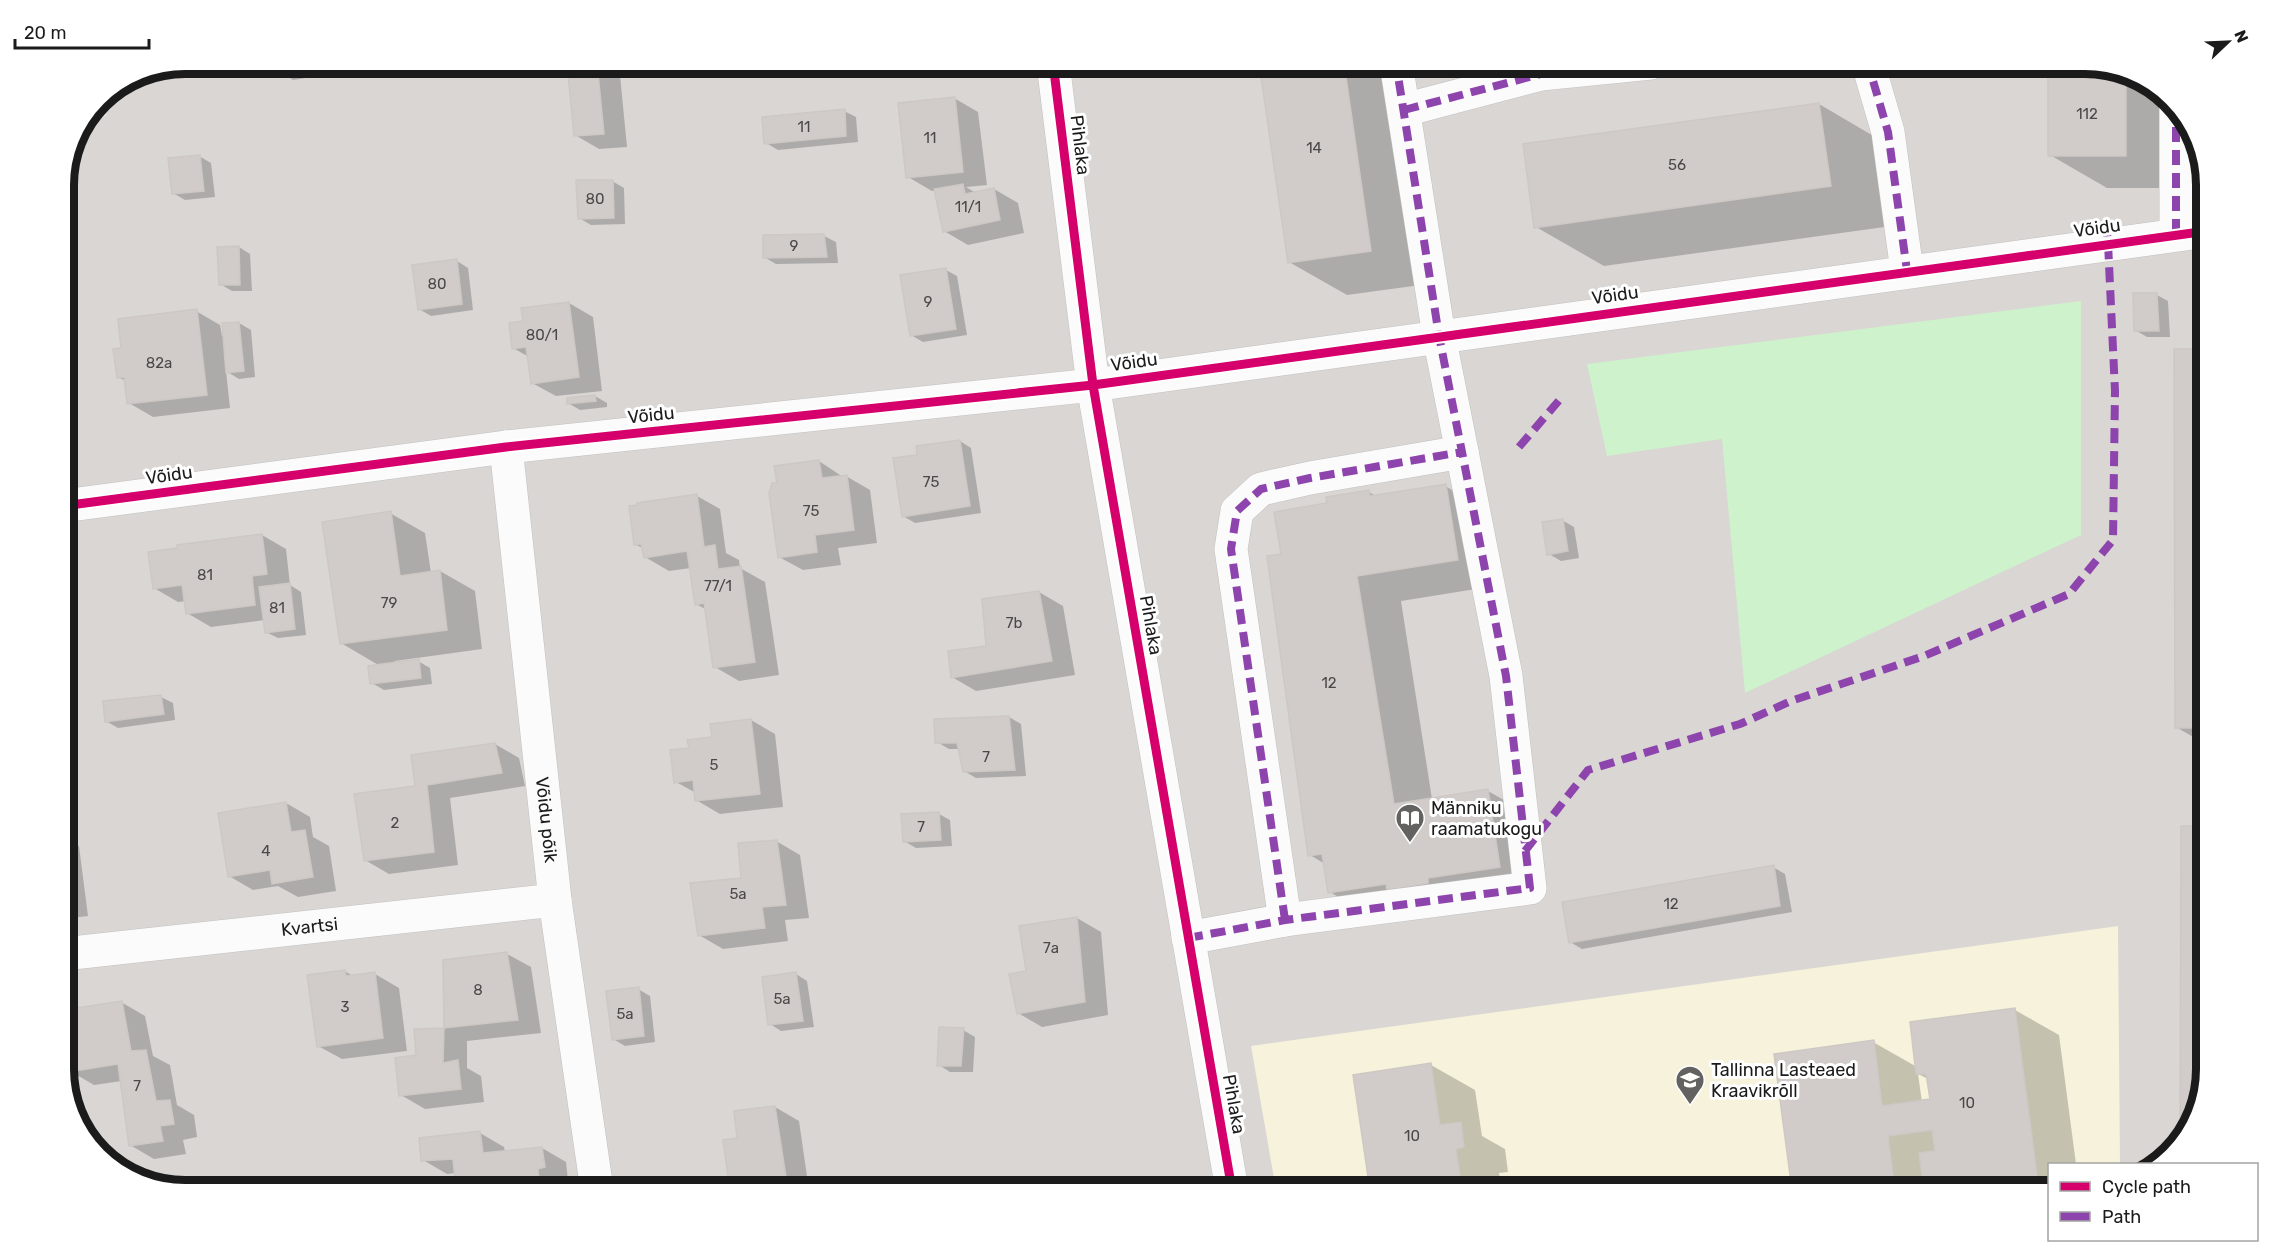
<svg xmlns="http://www.w3.org/2000/svg" width="2270" height="1253" viewBox="0 0 2270 1253" font-family="Rubik,sans-serif">
<style>
.residential{fill:#d9d6d4}
.education{fill:#f6f2db}
.park{fill:#cef2cb}
.shadow{fill:#0003;fill-rule:evenodd}
.building{fill:#d1ccc9;stroke:#cdc8c4;stroke-width:1.5}
.lines{fill:none;stroke-linecap:round;stroke-linejoin:round}
.street-casing{stroke:#c2c1bf;stroke-width:34}
.street{stroke:#fcfbfb;stroke-width:33}
.quiet{stroke:#8e44ad;stroke-width:8;stroke-dasharray:15 8;stroke-linecap:butt}
.cycleway-casing{stroke:#fff;stroke-width:13}
.cycleway{stroke:#d6006c;stroke-width:9}
.labels{text-anchor:middle;dominant-baseline:central;stroke-width:6;stroke-linejoin:round;paint-order:stroke}
.number-label{font-size:15px;fill:#4a4848}
.street-label{font-size:18px;fill:#1b1b1b;stroke:#fff}
.poi-label{font-size:18px;fill:#1b1b1b;stroke:#fff;text-anchor:start}
.rim{fill:none;stroke:#1b1b1b;stroke-width:8}
</style>
<rect width="100%" height="100%" fill="#eae6e2"/>
<path class="residential" d="M184,63H2086L2140,76L2187,117L2207,177V1069L2194,1123L2158,1164H2050L2049,1190H184L130,1177L84,1136L63,1077V177L72,137L85,118L106,116V94L138,72Z"/>
<path class="education" d="M2118,926L2120,1164H2050L2049,1190H1276L1251,1046Z"/>
<path class="park" d="M2081,301V535L1745,693L1722,439L1607,456L1587,364Z"/>
<path class="shadow" d="M265,63H376V67L293,80Z
M568,63H601L620,75L627,147L599,149L575,135Z
M852,63H901L900,68L857,66Z
M1261,63H1397L1428,284L1347,295L1289,262Z
M2049,63H2086L2140,76L2183,114V188H2107L2050,155Z
M954,98L978,112L987,185L966,187L976,193L994,189L1018,203L1024,233L968,245L944,231L936,191H932L908,177Z
M1819,104L1887,144L1899,225L1604,266L1536,227Z
M844,111L856,117L858,142L778,150L766,143Z
M73,136L77,139L79,164L66,166Z
M199,156L211,163L215,197L185,200L173,193Z
M612,181L624,188L625,224L591,225L579,218Z
M824,236L836,242L838,263L776,264L764,257Z
M239,247L250,254L252,291H232L220,284Z
M457,261L468,268L473,310L431,316L419,309Z
M946,270L957,276L967,335L923,342L911,335Z
M2157,295L2168,301L2170,337H2147L2135,330Z
M569,303L593,317L602,391L556,396L532,383L529,357L513,348L524,322Z
M196,311L220,325L222,336L239,323L251,330L255,377L239,379L226,371L230,408L153,417L129,403L126,381L118,377L123,349Z
M2207,350V745L2176,727Z
M63,373L68,375L69,383L64,384L67,407H63Z
M595,396L607,403V407L580,410L568,403Z
M960,441L971,448L981,513L915,523L903,516L918,456Z
M819,461L843,477L846,476L870,490L877,543L838,548L841,565L803,570L779,557L778,484Z
M1445,486L1490,511L1501,585L1401,601L1432,799L1488,791L1532,816L1544,892L1374,918L1330,892L1325,864L1310,855L1283,555L1329,505L1369,492L1377,497Z
M697,496L720,509L726,553L739,560L740,568L765,582L779,675L739,681L715,667L707,610L696,604L691,568L669,571L645,557L644,549L635,544Z
M390,513L425,533L431,573L440,571L475,591L482,649L395,661L396,664L418,661L430,668L432,684L384,690L372,683L380,666L341,643Z
M1562,520L1574,527L1579,558L1561,561L1549,554Z
M262,535L286,549L290,585L301,592L306,635L278,638L266,632L265,620L211,627L187,613L186,601L178,602L154,588Z
M1039,592L1063,606L1075,675L976,691L952,677L988,647Z
M161,697L173,703L175,720L118,728L106,721Z
M1009,717L1021,724L1026,776L976,778L964,771L959,749H949L937,742Z
M751,720L775,734L783,807L720,814L696,800V793L676,782L690,749Z
M495,744L519,758L525,786L450,798L458,865L389,874L365,860L417,787Z
M286,803L310,817L313,837L329,846L336,891L298,897L278,886L253,890L229,876Z
M939,814L950,820L952,846L916,848L904,841Z
M63,837L79,846L88,916L63,919Z
M776,841L800,855L809,918L785,920L788,941L723,949L699,935L742,880Z
M1773,867L1785,874L1792,912L1582,949L1570,942Z
M1077,918L1101,932L1108,1015L1042,1027L1018,1013L1027,972Z
M507,954L531,967L541,1033L467,1041V1068L481,1076L484,1102L425,1109L401,1095L417,1056L415,1030L445,1029V962Z
M345,971L354,977L375,974L399,988L407,1051L342,1059L318,1046Z
M796,974L807,981L814,1027L781,1031L770,1024Z
M638,989L650,996L655,1042L625,1046L613,1039Z
M121,1002L145,1016L153,1056L170,1065L177,1105L194,1115L197,1137L183,1140L186,1154L154,1159L130,1145L122,1081L94,1085L70,1071L63,1011Z
M2015,1010L2059,1035L2076,1164H2050V1190H1794L1873,1042L1917,1067ZM1918,1074L1928,1079L1932,1100L1922,1102Z
M963,1030L975,1037L973,1072H950L939,1065Z
M1431,1065L1475,1090L1482,1136L1505,1149L1508,1172L1499,1173L1502,1190H1371Z
M775,1107L799,1121L809,1190H732L739,1139Z
M480,1133L504,1147L505,1152L542,1148L566,1162L568,1181L562,1182V1190H458L456,1173L447,1174L423,1160Z"/>
<path class="building" d="M567,63H597L604,134L574,136Z
M1259,63H1344L1371,251L1288,263Z
M2048,63H2086L2126,72V156H2048Z
M955,97L963,172L906,178L898,103Z
M1819,103L1831,186L1534,228L1523,144Z
M845,109L846,136L764,144L762,117Z
M200,155L204,191L172,194L168,158Z
M576,180H613L614,218L578,219Z
M963,184L965,194L994,188L1000,220L943,232L934,189Z
M824,234L827,257L763,258V235Z
M239,246L240,285H219L217,247Z
M457,259L462,304L418,310L412,265Z
M946,268L956,329L910,336L900,275Z
M2133,293H2157L2159,331H2134Z
M569,302L579,377L531,384L526,347L512,349L509,323L523,321L521,308Z
M197,309L207,395L127,404L124,377L117,378L113,349L121,348L118,319Z
M239,322L244,371L226,373L222,323Z
M2174,349H2207V728H2175Z
M595,395L596,401L567,404V398Z
M960,440L970,506L902,517L893,458L917,455L916,446Z
M819,460L822,478L847,475L854,530L815,535L817,552L778,558L769,493L772,483H777L774,466Z
M1446,484L1458,560L1357,576L1394,804L1488,789L1500,867L1428,878V883L1387,890L1386,884L1328,893L1322,854L1308,856L1267,556L1281,554L1274,512L1327,503L1326,497L1369,490L1370,496Z
M697,494L704,547L715,545L718,569L741,566L755,662L713,668L704,603L695,605L687,551L644,558L641,544L634,545L629,506L637,505V503Z
M391,511L400,576L440,570L447,630L340,644L322,522Z
M1563,519L1568,551L1547,555L1542,522Z
M262,534L267,574L252,576L255,605L186,614L182,585L153,589L148,552L177,548V545Z
M290,583L295,629L265,633L259,587Z
M1039,591L1052,661L951,678L948,651L986,646L982,599Z
M419,659L421,678L370,684L368,666Z
M161,695L164,714L105,722L103,701Z
M1009,716L1015,770L963,772L957,743H935L934,719Z
M751,719L760,794L695,801L693,780L674,783L670,750L689,748L687,740L712,737L710,724Z
M495,743L502,773L427,785L434,852L364,861L354,794L415,786L411,755Z
M286,802L291,832L305,830L313,877L272,884L270,870L228,877L218,813Z
M939,812L941,840L903,842L901,814Z
M2181,826H2207V1069L2194,1123L2180,1139Z
M777,840L786,905L762,907L765,928L698,936L690,883L741,878L738,843Z
M1774,865L1780,906L1569,943L1562,902Z
M1077,917L1085,1002L1017,1014L1009,974L1026,971L1019,926Z
M507,952L518,1020L444,1028L443,960Z
M345,970L346,976L375,972L383,1038L317,1047L307,975Z
M796,972L803,1021L768,1025L762,977Z
M639,987L644,1036L612,1040L606,991Z
M122,1001L131,1051L146,1050L156,1101L170,1100L174,1124L160,1126L163,1141L129,1146L118,1064L69,1072L63,1010Z
M2015,1008L2039,1190H1924L1919,1153L1935,1151L1932,1130L1888,1136L1895,1190H1792L1774,1054L1874,1040L1882,1106L1930,1099L1926,1074H1916L1910,1022Z
M939,1027L964,1028L961,1066H937Z
M444,1028L443,1063L458,1060L461,1089L399,1096L395,1058L416,1055L414,1029Z
M1431,1063L1440,1125L1461,1122L1464,1147L1456,1149L1462,1190H1370L1353,1075Z
M775,1106L788,1190H730L723,1140L737,1138L734,1111Z
M480,1131L483,1153L542,1147L545,1167L538,1169L540,1190H456L453,1159L421,1161L419,1138Z"/>
<g class="lines">
<g class="street-casing">
<g id="street">
<path d="M1053,63L1093,385L1232,1190"/>
<path d="M1862,63L1869,67L1888,132L1907,271"/>
<path d="M1404,110L1541,74L1651,63"/>
<path d="M2176,234V107"/>
<path id="s1" d="M506,447L555,900L597,1190"/>
<path d="M63,506L506,447L1093,385L2207,231"/>
<path d="M1285,920L1231,549L1237,511L1261,489L1310,478L1462,452L1439,336L1396,63"/>
<path d="M1188,938L1285,920L1530,888L1506,676L1462,452"/>
<path id="s2" d="M63,954L555,900"/>
</g>
</g>
<use href="#street" class="street"/>
<path class="quiet" d="M1862,63L1869,67L1888,132L1907,271
M1404,110L1541,74L1651,63
M2176,234V107
M1519,447L1562,397
M1525,851L1588,770L1740,724L1791,701L1924,656L2069,594L2113,540L2115,391L2108,243L2105,216
M1285,920L1231,549L1237,511L1261,489L1310,478L1462,452L1439,336L1396,63
M1188,938L1285,920L1530,888L1506,676L1462,452"/>
<g class="cycleway-casing">
<path id="cycleway" d="M1053,63L1093,385L1232,1190
M63,506L506,447L1093,385L2207,231"/>
</g>
<use href="#cycleway" class="cycleway"/>
</g>
<defs>
<g id="library-pin" transform="scale(1.5)"><path d="M0 17L-7.5 6A9.5 9.5 0 1 1 7.5 6Z" fill="#636261" stroke="#fff"/><path d="M-6-4Q-3-5.5-.7-3.5V5Q-3 3-6 4ZM6-4Q3-5.5 .7-3.5V5Q3 3 6 4Z" fill="#fff"/></g>
<g id="school-pin" transform="scale(1.5)"><path d="M0 17L-7.5 6A9.5 9.5 0 1 1 7.5 6Z" fill="#636261" stroke="#fff"/><path d="M0-5L7-2L0 1L-7-2ZM-4 1L0 2.5L4 1V4Q0 6-4 4Z" fill="#fff"/></g>
</defs>
<g fill-rule="evenodd">
<use href="#library-pin" x="1410" y="818"/>
<use href="#school-pin" x="1690" y="1080"/>
</g>
<g class="labels">
<g class="number-label">
<text x="2087" y="114">112</text>
<text x="804" y="127">11</text>
<text x="930" y="138">11</text>
<text x="1314" y="148">14</text>
<text x="1677" y="165">56</text>
<text x="595" y="199">80</text>
<text x="968" y="207">11/1</text>
<text x="794" y="246">9</text>
<text x="437" y="284">80</text>
<text x="928" y="302">9</text>
<text x="542" y="335">80/1</text>
<text x="159" y="363">82a</text>
<text x="931" y="482">75</text>
<text x="811" y="511">75</text>
<text x="205" y="575">81</text>
<text x="718" y="586">77/1</text>
<text x="389" y="603">79</text>
<text x="277" y="608">81</text>
<text x="1014" y="623">7b</text>
<text x="1329" y="683">12</text>
<text x="986" y="757">7</text>
<text x="714" y="765">5</text>
<text x="395" y="823">2</text>
<text x="921" y="827">7</text>
<text x="266" y="851">4</text>
<text x="738" y="894">5a</text>
<text x="1671" y="904">12</text>
<text x="1051" y="948">7a</text>
<text x="478" y="990">8</text>
<text x="782" y="999">5a</text>
<text x="345" y="1007">3</text>
<text x="625" y="1014">5a</text>
<text x="137" y="1086">7</text>
<text x="1967" y="1103">10</text>
<text x="1412" y="1136">10</text>
</g>
<g class="street-label">
<text transform="translate(1080 145) rotate(83)">Pihlaka</text>
<text transform="translate(2097 228) rotate(-8)">Võidu</text>
<text transform="translate(1615 295) rotate(-8)">Võidu</text>
<text transform="translate(1134 362) rotate(-8)">Võidu</text>
<text transform="translate(651 415) rotate(-6)">Võidu</text>
<text transform="translate(169 475) rotate(-8)">Võidu</text>
<text transform="translate(1151 625) rotate(80)">Pihlaka</text>
<text stroke="none"><textPath href="#s1" startOffset="375">Võidu põik</textPath></text>
<text stroke="none"><textPath href="#s2" startOffset="248">Kvartsi</textPath></text>
<text transform="translate(1234 1104) rotate(80)">Pihlaka</text>
</g>
<g class="poi-label">
<text x="1431" y="808">Männiku<tspan x="1431" dy="21">raamatukogu</tspan></text>
<text x="1711" y="1070">Tallinna Lasteaed<tspan x="1711" dy="21">Kraavikrõll</tspan></text>
</g>
</g>
<path d="M0 0H2270V1253H0ZM185 74H2085A111 111 0 0 1 2196 185V1069A111 111 0 0 1 2085 1180H185A111 111 0 0 1 74 1069V185A111 111 0 0 1 185 74Z" fill="#fff" fill-rule="evenodd"/>
<path class="rim" d="M185 74H2085A111 111 0 0 1 2196 185V1069A111 111 0 0 1 2085 1180H185A111 111 0 0 1 74 1069V185A111 111 0 0 1 185 74Z"/>
<rect x="2048" y="1163" width="210" height="78" fill="#ffffff" stroke="#a4a4a4" stroke-width="1.5"/>
<rect x="2060" y="1182" width="30" height="9" fill="#d6006c" stroke="#a4a4a4" stroke-width="1.5"/>
<text x="2102" y="1193" font-size="18" fill="#1b1b1b">Cycle path</text>
<rect x="2060" y="1212" width="30" height="9" fill="#8e44ad" stroke="#a4a4a4" stroke-width="1.5"/>
<text x="2102" y="1223" font-size="18" fill="#1b1b1b">Path</text>
<g transform="translate(2228 42) rotate(67)" stroke="#ffffff" stroke-width="4.5" paint-order="stroke">
<path d="M0-4.5L10 22L0 15L-10 22Z" fill="#1b1b1b"/>
<text y="-9" font-size="16" font-weight="bold" text-anchor="middle" fill="#1b1b1b">N</text>
</g>
<path d="M15 39v9h134v-9" fill="none" stroke="#1b1b1b" stroke-width="3"/>
<text x="24" y="39" font-size="18" fill="#1b1b1b" stroke="#ffffff" stroke-width="4.5" paint-order="stroke">20 m</text>
</svg>
